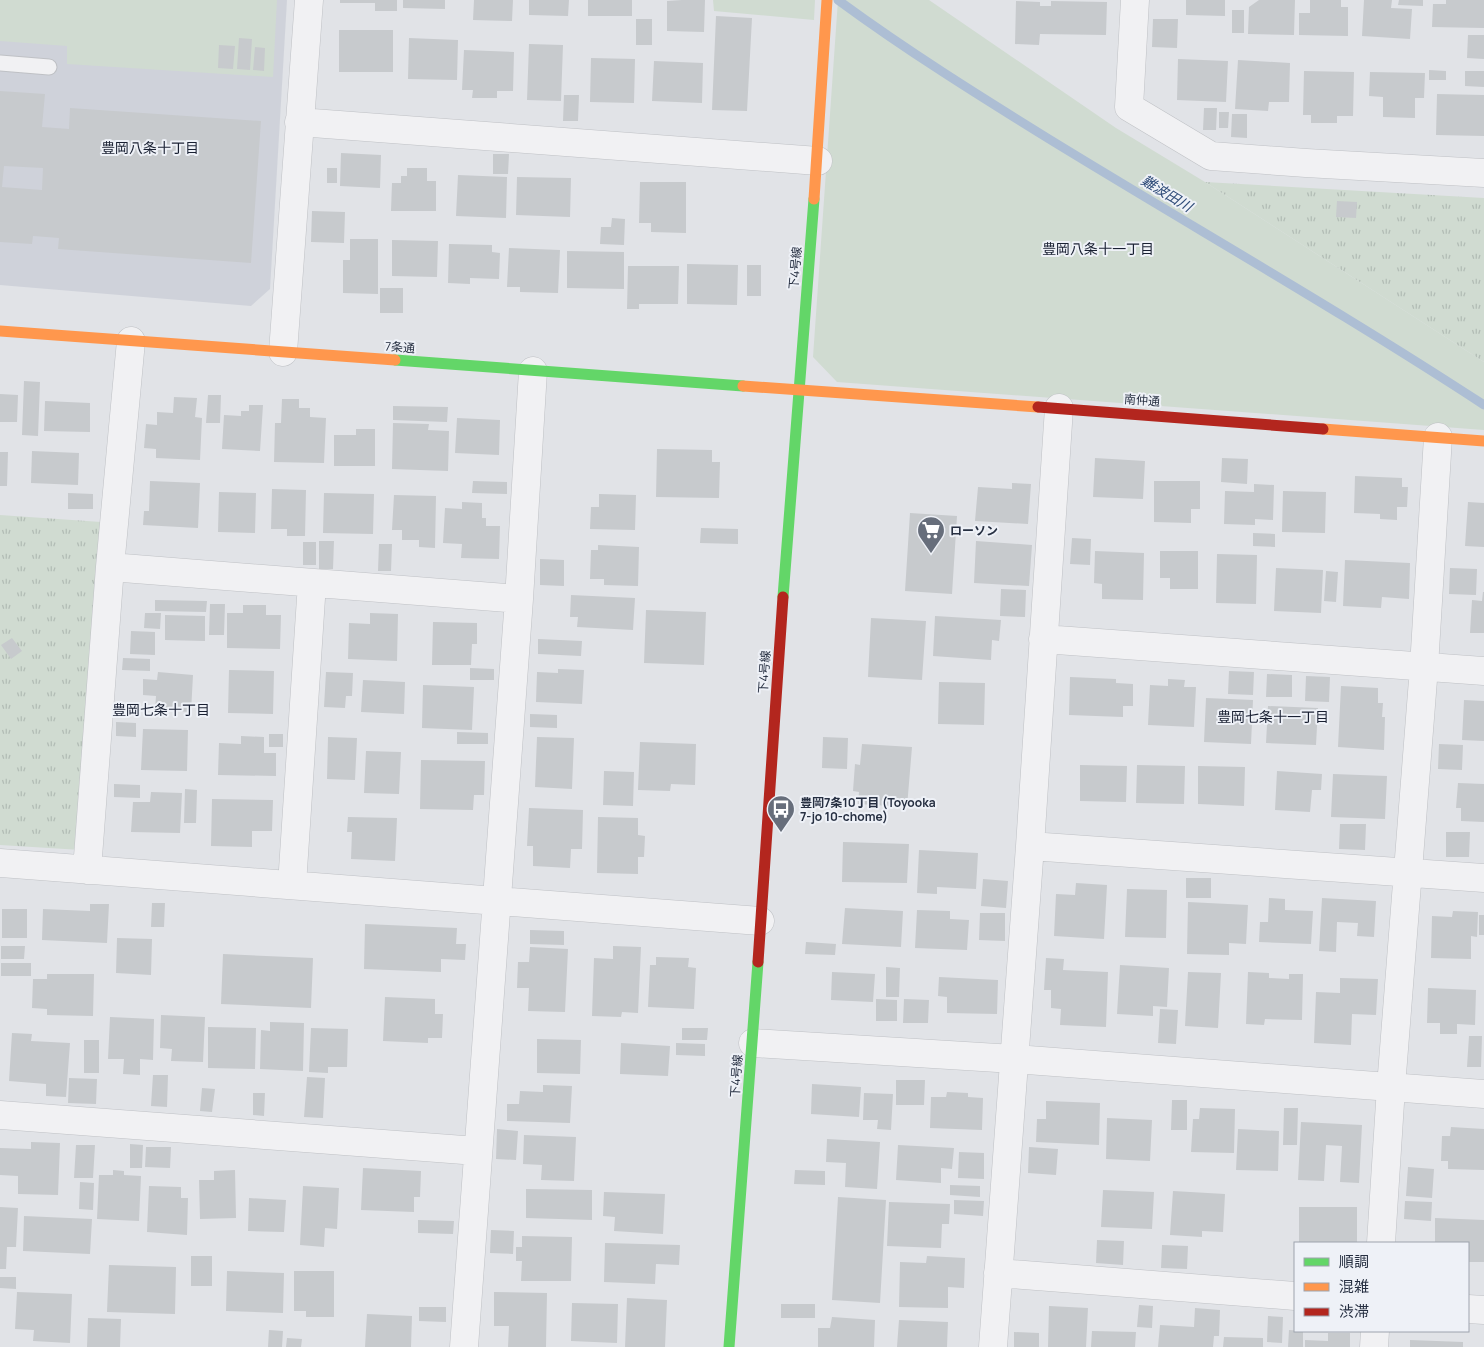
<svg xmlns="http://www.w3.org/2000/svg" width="1484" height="1347" viewBox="0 0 1484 1347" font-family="Manrope,'Noto Sans JP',sans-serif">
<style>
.built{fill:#cfd2da}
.green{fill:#d0dbd1}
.park{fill:url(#park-tufts)}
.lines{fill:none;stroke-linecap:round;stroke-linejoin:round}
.stream{stroke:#adbed4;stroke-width:9}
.building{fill:#c7cacd;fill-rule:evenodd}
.lane-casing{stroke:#bfc1c5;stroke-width:17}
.street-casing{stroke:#bfc1c5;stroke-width:29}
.lane{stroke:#f1f1f3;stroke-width:15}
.street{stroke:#f1f1f3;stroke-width:28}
.fast{stroke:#63d668;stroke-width:11}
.slow{stroke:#ff974d;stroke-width:11}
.jam{stroke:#b3261e;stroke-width:11}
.labels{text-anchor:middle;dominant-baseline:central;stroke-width:4;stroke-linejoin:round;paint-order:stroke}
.street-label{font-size:12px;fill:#262f41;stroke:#eef1f7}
.poi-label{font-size:12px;font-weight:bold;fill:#262f41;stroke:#eef1f7;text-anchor:start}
.neighbourhood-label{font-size:14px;fill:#192032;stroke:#eef1f7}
.water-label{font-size:14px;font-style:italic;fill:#2e4b78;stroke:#eef1f7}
</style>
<defs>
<pattern id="park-tufts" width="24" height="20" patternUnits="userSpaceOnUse" patternTransform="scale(1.25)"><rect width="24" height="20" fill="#d0dbd1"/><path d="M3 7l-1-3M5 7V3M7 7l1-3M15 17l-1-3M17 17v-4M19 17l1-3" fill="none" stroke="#b2bcb5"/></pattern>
</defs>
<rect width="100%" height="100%" fill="#e1e3e7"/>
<path class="built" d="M0,0H287L270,289L251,306L0,285Z"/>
<path class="green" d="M0,0H277L273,77L67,64V46L0,41Z
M713,0H815L814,20L714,11Z
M838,0H929L1116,128L1205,182L1484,362V430L837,382L813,357Z"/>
<path class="park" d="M1205,182L1484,198V362Z
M0,515L101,522L81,850L0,845Z"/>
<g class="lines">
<path class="stream" d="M838,0C906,50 978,95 1049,139C1194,228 1342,312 1484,405"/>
</g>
<path class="building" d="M340,0H397V11H375V3H340Z
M403,0H445V9L403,8Z
M474,0H513L512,21L473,20Z
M529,0H569L568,16L529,15Z
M588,0H632V16H588Z
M682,0H705L704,32L667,31V1Z
M1186,0H1225V16L1186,15Z
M1259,0H1295L1294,35L1248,34L1249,7Z
M1310,0H1341V7H1348V36L1299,35V13H1310Z
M1364,0H1392L1391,8L1412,9L1410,39L1362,36Z
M1399,0H1423V6L1398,5Z
M1446,0H1484V28L1432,27L1433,4H1446Z
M1016,1L1040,2V6H1051V1L1107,2L1106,35L1040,34L1039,45L1015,44Z
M1232,10H1244V33H1232Z
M716,16L752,18L747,111L712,110Z
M636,19H652V45H636Z
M1153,19H1178L1177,48L1152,47Z
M339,30H393V72H339Z
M1468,35H1484V59L1467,58Z
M239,38L252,39L250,70L237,69Z
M409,38L458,40L457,80L408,79Z
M529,44L563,45L561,101L527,100Z
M219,45L235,46L233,69L218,68Z
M255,47L265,48L264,71L253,70Z
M464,50L514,52L513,91H497V98H472L473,90H462Z
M591,58L635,59L634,103L590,102Z
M1178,59L1228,61L1226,102L1177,100Z
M1238,60L1290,63L1289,102H1269L1268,111L1235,109Z
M654,61L703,63L702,103L652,101Z
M1429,70L1446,71V80H1429Z
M1304,71L1354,72L1353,116H1337V123H1311V115H1303Z
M1465,71H1484V87L1465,86Z
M1370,72L1425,73L1424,98H1415V118L1383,117V97L1369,96Z
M0,91L45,94L42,127L69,129L70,108L261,121L251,263L58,249L59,238L33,236L32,244L0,242ZM4,166L43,168L42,190L2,187Z
M1437,94L1484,95V136L1436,135Z
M564,95H579L578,121H563Z
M1204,108H1217L1216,130H1203Z
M1219,112H1229L1228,128H1219Z
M1232,114H1247V138L1231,137Z
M341,153L381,155L380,188L340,186Z
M493,154H509L508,174H493Z
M327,168H337V183H327Z
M407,168H427V181H436V211H391L392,183H401V176H407Z
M458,175L507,177L506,218L456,216Z
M517,177L571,178L570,217L516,215Z
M640,182H686V233L651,232V223H639Z
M1337,201L1357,202L1356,218L1336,217Z
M312,211L345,212L344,243L311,242Z
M612,218L625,219L624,245L600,244L601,227H611Z
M350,239H378V294L343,293V260H350Z
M392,240L438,241L437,277L392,276Z
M449,244L492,245V252L500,253L499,279L470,278V284L448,283Z
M509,248L560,250L558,293L520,292V287H507Z
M567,251L624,252V289L567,288Z
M687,264L738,265L737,305L687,304Z
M747,265H761V296H747Z
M628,266H679L678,304H639V309H627Z
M380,288H403V313H380Z
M24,381L40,382L38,436L22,435Z
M0,394L18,395L17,422H0Z
M208,395H221L220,423H206Z
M174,397L197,398L195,417L202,418L200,460L156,458V449L144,448L146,424L157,425V412L173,413Z
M282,399H299V408H310V417L326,418L324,463L274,462L275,423H281Z
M45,401L90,403V432L44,431Z
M249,405H263L260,451L222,449L224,415L241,416V411H249Z
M393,406L448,407L447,422L393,420Z
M457,418L500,420L499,455L455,453Z
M393,423L429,424L428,430L449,431L448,471L392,469Z
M356,429H375V466H334V435H356Z
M657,449L712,450V462H720L719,498L656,497Z
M32,451L79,453L78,485L31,483Z
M0,452H8L7,486H0Z
M1095,458L1145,461L1143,499L1093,497Z
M1222,458L1248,459L1247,484L1221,482Z
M1355,476L1402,478V487H1408L1407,507H1397V520L1380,519V514L1354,513Z
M150,481L200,483L198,528L143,525L144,511H149Z
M473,481L507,482V494L472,493Z
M1154,481H1200V509H1191V523L1154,522Z
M1012,483L1031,484L1028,524L975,521L978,487L1012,489Z
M1254,484L1274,485L1273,520L1255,519V525L1224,524L1225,491L1254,492Z
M272,489L306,490L305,536H287V529H271Z
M1283,491L1326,492L1325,533L1282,532Z
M219,492L256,493L255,533L218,532Z
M68,493L93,494V509H68Z
M324,493L374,494L373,534L323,533Z
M599,494L636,495L635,530L590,529L591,507H599Z
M394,495L436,496L435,548L419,547V540H402V530H392Z
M462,502L482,503V518H486V526H500L499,559L461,558L462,544L443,543L445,508L462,509Z
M1468,502L1484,503V547L1465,546Z
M910,513L957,516L952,594L905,591Z
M701,528L738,529V544L700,543Z
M1253,533L1275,534V547L1253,546Z
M1072,538L1091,539L1090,565L1070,564Z
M319,541H334L333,569H319Z
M976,541L1032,545L1029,586L974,583Z
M303,542H316V565H303Z
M379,544H392L391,571H378Z
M598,545L639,547L638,586L604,585V579H590L591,550H598Z
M1095,551L1144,553L1143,600L1102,599V584L1094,583Z
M1160,551H1198V589H1170V578H1160Z
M1217,554L1257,555L1256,604L1216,603Z
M540,559L564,560V586L540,585Z
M1345,560L1410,563L1409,599L1382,597L1381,608L1343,606Z
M1276,568L1323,570L1321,613L1274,611Z
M1450,568L1477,569L1476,595L1449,594Z
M1326,571L1338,572L1336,602L1324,601Z
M1001,589L1026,590L1025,617L1000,616Z
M1483,592H1484V633H1470L1472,600L1482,601Z
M571,595L635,598L633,630L577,627L578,617H570Z
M155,600L207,601L206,612L155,611Z
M210,604H225L224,635H209Z
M243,605H266V615H281L280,649L227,648V613H243Z
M646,610L706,612L704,665L644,663Z
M145,613H161L160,629L144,628Z
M370,613L398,614L397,661L348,659L349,623L370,624Z
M165,615L205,616V641L165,640Z
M935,616L1001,620L999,641L992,640L991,660L933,656Z
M871,618L926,621L922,680L868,677Z
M433,622L477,623V644H472L471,665H432Z
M131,631L155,632V655L130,654Z
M12,638L22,651L11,659L1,645Z
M538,639L582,641L581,656L538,654Z
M123,658L150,659V671L122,670Z
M470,668L494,669V680H470Z
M558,669L584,670L582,704L536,702L537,672L558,673Z
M229,670L274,671L273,714L228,713Z
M1229,671L1254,672L1253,695L1228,694Z
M158,672L193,675L191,712L155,710L156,696L143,695V679L157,680Z
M326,672L353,673L352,696H346L345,708L324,707Z
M1267,674L1292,675V697H1266Z
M1306,676L1330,677L1329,702L1305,701Z
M1070,677L1116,679V683L1133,684V706H1123V717L1069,715Z
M1168,679L1185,680L1184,687H1196L1194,727L1148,725L1150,685L1168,686Z
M363,680L405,682L404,714L361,712Z
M939,682L985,683L984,725L938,724Z
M423,685L474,687L472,730L422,728Z
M1341,686L1378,688V703H1383L1382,717H1385L1384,750L1338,747Z
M1206,698L1253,700L1251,744L1204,742Z
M1464,700L1484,701V741L1462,740Z
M1268,706L1318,708L1316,745L1266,743Z
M530,714L557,715V728L530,727Z
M116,722L136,723V737L116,736Z
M143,729L188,730L187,771L141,770Z
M457,732L488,733V744H457Z
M269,734H283V747H269Z
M241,736L264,737V753H276V776L218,775L219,743L241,744Z
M328,737L357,738L355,780L327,779Z
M537,737L574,738L572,789L535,787Z
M823,737L848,738L847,769L822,768Z
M640,742L696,744L695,785L671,784L670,791L638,790Z
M862,744L912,747L907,807L858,804L859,792L853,791L855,764L860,765Z
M1439,744L1463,745L1462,770L1438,769Z
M366,751L401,752L399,794L364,793Z
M421,760L485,761L484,795H474L473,810L420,809Z
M1080,765L1127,766L1126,802L1080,801Z
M1137,765L1185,766L1184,804L1136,803Z
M1198,766L1245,767L1244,806L1198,804Z
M604,771L634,772L633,806L603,805Z
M1277,771L1322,774L1321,790H1312L1310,812L1275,810Z
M1333,774L1387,776L1385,819L1331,817Z
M1458,783L1484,784V822L1461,821V808H1456Z
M114,784L140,785V798L114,797Z
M185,789L197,790L196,823H184Z
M151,792L182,793L180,833L131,832L133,802H150Z
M212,799L273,800L272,831H252V847L211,846Z
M529,808L583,810L582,849H571L570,868L533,866V846H527Z
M348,817L397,818L395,861L351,859L352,832H347Z
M598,817L638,818V835L645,836L644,857H638V874L597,873Z
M1340,824H1366L1365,850L1339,849Z
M1446,832H1470L1469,857H1446Z
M843,842L909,844L907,883L842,882Z
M919,850L978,853L976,889L937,887V894L917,893Z
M1186,878H1211V898H1186Z
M983,879L1008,881L1006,908L981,906Z
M1076,883L1107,885L1104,939L1054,936L1056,894L1075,895Z
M1127,889L1167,890L1166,938L1125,937Z
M1269,898L1285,899V910L1313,911L1311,944L1259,942L1260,922H1268Z
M1322,898L1376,901L1374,937L1357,936L1358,923L1337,922L1336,952L1319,951Z
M1188,902L1248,905L1246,944L1229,943V955L1187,954Z
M152,903H165L164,927H151Z
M90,904H109L107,943L42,940L43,909L90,911Z
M845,908L903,911L901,947L842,944Z
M2,909H27V938H2Z
M917,910L950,911V919L969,920L967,950L915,948Z
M1453,911L1478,912L1477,937L1471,936V959L1431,958L1432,916L1452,917Z
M980,913H1005V941L979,940Z
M1479,915H1484V935H1479Z
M365,924L457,928L456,944H466L465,960L441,959V972L364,969Z
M530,930L564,931V945L530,944Z
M117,938L152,939L151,975L116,973Z
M806,942L836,944L835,955L805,954Z
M1,946H25L24,959H1Z
M613,946L641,947L638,1013L622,1012L621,1017L592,1016L594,958L613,959Z
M530,947L568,949L565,1012L528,1011L529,988H517L518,962H529Z
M223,954L313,958L311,1008L221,1004Z
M656,957L689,958L688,967L696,968L694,1009L648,1007L650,965H656Z
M1046,958L1064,959L1063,970L1108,972L1106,1027L1060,1025L1061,1009L1051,1008V990H1044Z
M1,963H31V976H1Z
M1120,965L1169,968L1167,1007L1153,1006V1016L1117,1014Z
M886,967L900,968L899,997H886Z
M832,972L875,974L873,1002L831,1000Z
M1188,972L1221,973L1218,1028L1185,1026Z
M1248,972L1269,973V978L1289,979V974H1303L1302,1020L1265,1019L1264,1025L1246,1024Z
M47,974H94L93,1016L47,1015V1009L32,1008L33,979H47Z
M939,977L998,980L997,1014L947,1013V997L938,996Z
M1340,978L1378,979L1376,1015L1352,1014L1351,1045L1314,1043L1316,992L1340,993Z
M1428,988L1476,990L1475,1025L1457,1024V1034H1440V1023H1427Z
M385,997L435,999V1014H443L442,1038H428V1043L383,1041Z
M876,999L897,1000V1021H876Z
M904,999L929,1000L928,1023H903Z
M1160,1009L1178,1010L1176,1044L1158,1043Z
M161,1015L205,1017L203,1062L171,1061L172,1049L160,1048Z
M110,1017L154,1019L153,1060L140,1059V1075L123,1074L124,1059H108Z
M270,1022L304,1023L303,1071L260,1069L261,1030L270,1031Z
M208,1027L256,1028L255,1069L208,1068Z
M311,1028L348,1029L347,1067H328V1073L309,1072Z
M682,1028H708L707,1040H682Z
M12,1033L32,1034L31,1041L70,1043L66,1097L46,1096V1084L9,1081Z
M1469,1036H1482L1481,1067H1467Z
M537,1039L581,1040L580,1074L537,1073Z
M84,1040H99V1073H84Z
M621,1043L670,1046L668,1076L620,1074Z
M676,1043L705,1044V1056L676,1055Z
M153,1075H168L167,1107L151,1106Z
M307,1077L325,1078L323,1118L304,1117Z
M69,1078L97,1079L96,1104L68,1103Z
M896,1080H925L924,1105H896Z
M812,1084L861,1087L859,1117L811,1114Z
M543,1085L572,1086L570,1123L507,1121V1104H519L520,1091L543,1092Z
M202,1088L215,1089L212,1112L200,1111Z
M947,1092L968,1093V1097L983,1098L982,1130L930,1128L931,1097H946Z
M253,1093H265L264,1116L253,1115Z
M864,1093L893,1094L891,1130L877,1129L878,1120H863Z
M1172,1100H1187V1130H1171Z
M1046,1101L1100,1103L1099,1145L1036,1142L1037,1119H1046Z
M1200,1108L1235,1109L1234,1153L1191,1152L1193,1119H1199Z
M1284,1108H1298L1297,1145H1283Z
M1107,1118L1152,1120L1150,1161L1106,1159Z
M1301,1122L1362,1125L1359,1183L1340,1182L1342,1146L1326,1145L1324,1181L1298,1180Z
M1451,1127L1484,1129V1170L1448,1169V1161H1441L1442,1136H1450Z
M497,1129L518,1131L516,1160L496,1159Z
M1238,1129L1279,1131L1278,1171L1236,1170Z
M524,1135L576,1137L574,1181L541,1180L542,1165L523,1164Z
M827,1139L880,1142L877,1189L845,1187L846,1163L826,1162Z
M31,1142L60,1143L58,1195L18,1194V1176L0,1175V1148L31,1149Z
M130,1144L143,1145L142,1168H130Z
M76,1145H95L93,1178H74Z
M898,1145L954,1148L952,1169L941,1168V1183L896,1180Z
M146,1147H171L170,1168L145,1167Z
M1029,1147L1058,1149L1056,1175L1028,1173Z
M959,1152L984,1153V1179L958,1178Z
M1408,1167L1434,1169L1432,1198L1406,1196Z
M363,1168L421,1171L420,1197H414V1212L361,1210Z
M113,1170L124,1171V1175L141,1176L139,1221L97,1219L99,1175H113Z
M235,1170L236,1218L200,1219L199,1180H214V1171Z
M795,1170L825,1171V1185L794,1184Z
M80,1182L94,1183L93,1210L79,1209Z
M950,1185L980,1186V1197L950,1195Z
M149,1186L181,1187V1198H188L187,1235L147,1232Z
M303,1186L339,1188L337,1229L325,1228L324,1247L300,1245Z
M526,1189L592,1190V1220L526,1218Z
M1103,1190L1154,1192L1152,1229L1101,1227Z
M1173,1191L1225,1194L1223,1232L1202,1231V1237L1170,1235Z
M604,1192L665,1194L663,1234L614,1231L615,1217L603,1216Z
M838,1197L886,1200L880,1303L832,1300Z
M249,1198L286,1200L284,1232L248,1231Z
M954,1200L984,1201L983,1216L954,1214Z
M1405,1201L1432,1202L1431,1221L1404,1219Z
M889,1202L950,1204L949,1224H942L941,1248L887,1246Z
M0,1207L18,1208L16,1247H7L6,1269H0Z
M1299,1207H1357V1243H1299Z
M24,1216L92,1219L90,1254L23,1251Z
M1435,1218L1484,1220V1262H1468V1243H1435Z
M418,1220L454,1221L453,1234L418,1233Z
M491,1230L514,1231L513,1254L490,1253Z
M522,1236L572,1237L571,1281H521L522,1261H516V1247H522Z
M1097,1240L1124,1241L1123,1265L1096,1263Z
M605,1243L680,1245L679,1265L656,1264L655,1284L604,1282Z
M1162,1245L1188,1246L1187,1269L1161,1268Z
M191,1256H212V1286H191Z
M927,1256L965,1258L964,1288L948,1287V1308L899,1307L900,1262L926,1263Z
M109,1265L176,1267L175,1314L107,1312Z
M227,1271L284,1273L283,1313L226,1311Z
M294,1271H334V1317H306V1311H294Z
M0,1277H16V1289L0,1288Z
M17,1292L72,1294L70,1343L33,1341L34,1330L15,1329Z
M494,1292L547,1293L546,1347H508L509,1326H494Z
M627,1298L667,1300L665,1347H625Z
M572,1303L618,1304L617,1343L571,1341Z
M781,1304H815V1318H781Z
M1139,1305L1153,1306L1152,1328L1137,1327Z
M1049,1306L1088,1308L1086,1347H1048Z
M419,1307H446V1322L419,1321Z
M1195,1308L1220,1310L1219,1336H1214L1213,1347H1158L1160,1325L1194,1327Z
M367,1314L412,1316L411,1347H365Z
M1268,1316L1283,1317L1282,1343L1267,1342Z
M832,1317L875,1320L874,1347H818V1328H830Z
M88,1318L121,1319L120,1347H87Z
M899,1320L948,1322L947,1347H897Z
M269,1330L283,1331L282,1347H268Z
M1289,1330L1303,1331V1347H1288Z
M1092,1331L1136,1332L1135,1347H1091Z
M1014,1332L1039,1333V1347H1014Z
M1328,1333H1350V1347H1305V1340L1328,1341Z
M1224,1337L1263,1338V1347H1223Z
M287,1338L302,1339L301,1347H286Z
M1410,1340L1463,1342V1347H1410Z"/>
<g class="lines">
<g class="lane-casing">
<path id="lane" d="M0,63L49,67"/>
</g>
<g class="street-casing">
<path id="street" d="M1135,0L1129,107L1211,156L1306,163L1484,173
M299,122L818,161
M283,352L309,0
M110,567L519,599
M1043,639L1484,671
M1030,846L1484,878
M0,863L760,921
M87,870L110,567L131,341
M292,885L312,583
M753,1043L1014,1059L1484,1094
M0,1115L477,1151
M1381,1243L1391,1087L1424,667L1438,437
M998,1273L1295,1296
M1468,1309L1484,1310
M464,1347L519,599L533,371
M993,1347L1030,846L1059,408
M1374,1347L1375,1331"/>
</g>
<use href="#lane" class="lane"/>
<use href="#street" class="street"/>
<path class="fast" d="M395,360L743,386
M783,597L814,199
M729,1347L758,962"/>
<path class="slow" d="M814,199L827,0
M0,331L395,360
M743,386L1038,407
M1323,429L1484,441"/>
<path class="jam" d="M1038,407L1323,429
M758,962L783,597"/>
</g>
<defs>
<g id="supermarket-pin" transform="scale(1.4375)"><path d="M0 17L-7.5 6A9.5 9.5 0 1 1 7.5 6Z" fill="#676e7b" stroke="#eef1f7"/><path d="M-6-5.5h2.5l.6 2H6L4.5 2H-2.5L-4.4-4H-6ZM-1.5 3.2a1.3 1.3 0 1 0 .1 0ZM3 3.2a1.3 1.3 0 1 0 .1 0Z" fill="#fff"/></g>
<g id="bus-pin" transform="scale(1.4375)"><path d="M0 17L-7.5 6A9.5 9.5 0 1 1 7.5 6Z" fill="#676e7b" stroke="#eef1f7"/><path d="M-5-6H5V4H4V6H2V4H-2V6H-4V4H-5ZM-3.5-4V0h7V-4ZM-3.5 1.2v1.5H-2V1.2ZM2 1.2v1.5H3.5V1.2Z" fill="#fff"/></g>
</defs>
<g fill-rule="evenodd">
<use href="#supermarket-pin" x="931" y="530"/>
<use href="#bus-pin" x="781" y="809"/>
</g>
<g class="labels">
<g class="street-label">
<text transform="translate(795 268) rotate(-85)">下4号線</text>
<text transform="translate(400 347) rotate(4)">7条通</text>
<text transform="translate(1142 400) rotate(4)">南仲通</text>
<text transform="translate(764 672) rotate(-86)">下4号線</text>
<text transform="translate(736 1076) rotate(-86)">下4号線</text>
</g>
<g class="poi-label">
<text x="950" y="530">ローソン</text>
<text x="800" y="802">豊岡7条10丁目 (Toyooka<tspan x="800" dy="14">7-jo 10-chome)</tspan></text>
</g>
<g class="neighbourhood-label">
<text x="150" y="147">豊岡八条十丁目</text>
<text x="1098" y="248">豊岡八条十一丁目</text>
<text x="161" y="709">豊岡七条十丁目</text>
<text x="1273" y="716">豊岡七条十一丁目</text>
</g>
<g class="water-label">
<text transform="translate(1167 193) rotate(31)">難波田川</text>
</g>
</g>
<rect x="1294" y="1242" width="175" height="90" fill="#eef1f7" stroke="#9ea3ae"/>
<rect x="1304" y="1258" width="25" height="8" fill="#63d668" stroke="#9ea3ae"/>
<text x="1339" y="1267" font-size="15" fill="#262f41">順調</text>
<rect x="1304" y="1283" width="25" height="8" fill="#ff974d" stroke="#9ea3ae"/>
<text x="1339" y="1292" font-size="15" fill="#262f41">混雑</text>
<rect x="1304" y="1308" width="25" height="8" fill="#b3261e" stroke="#9ea3ae"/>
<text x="1339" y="1317" font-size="15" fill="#262f41">渋滞</text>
</svg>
